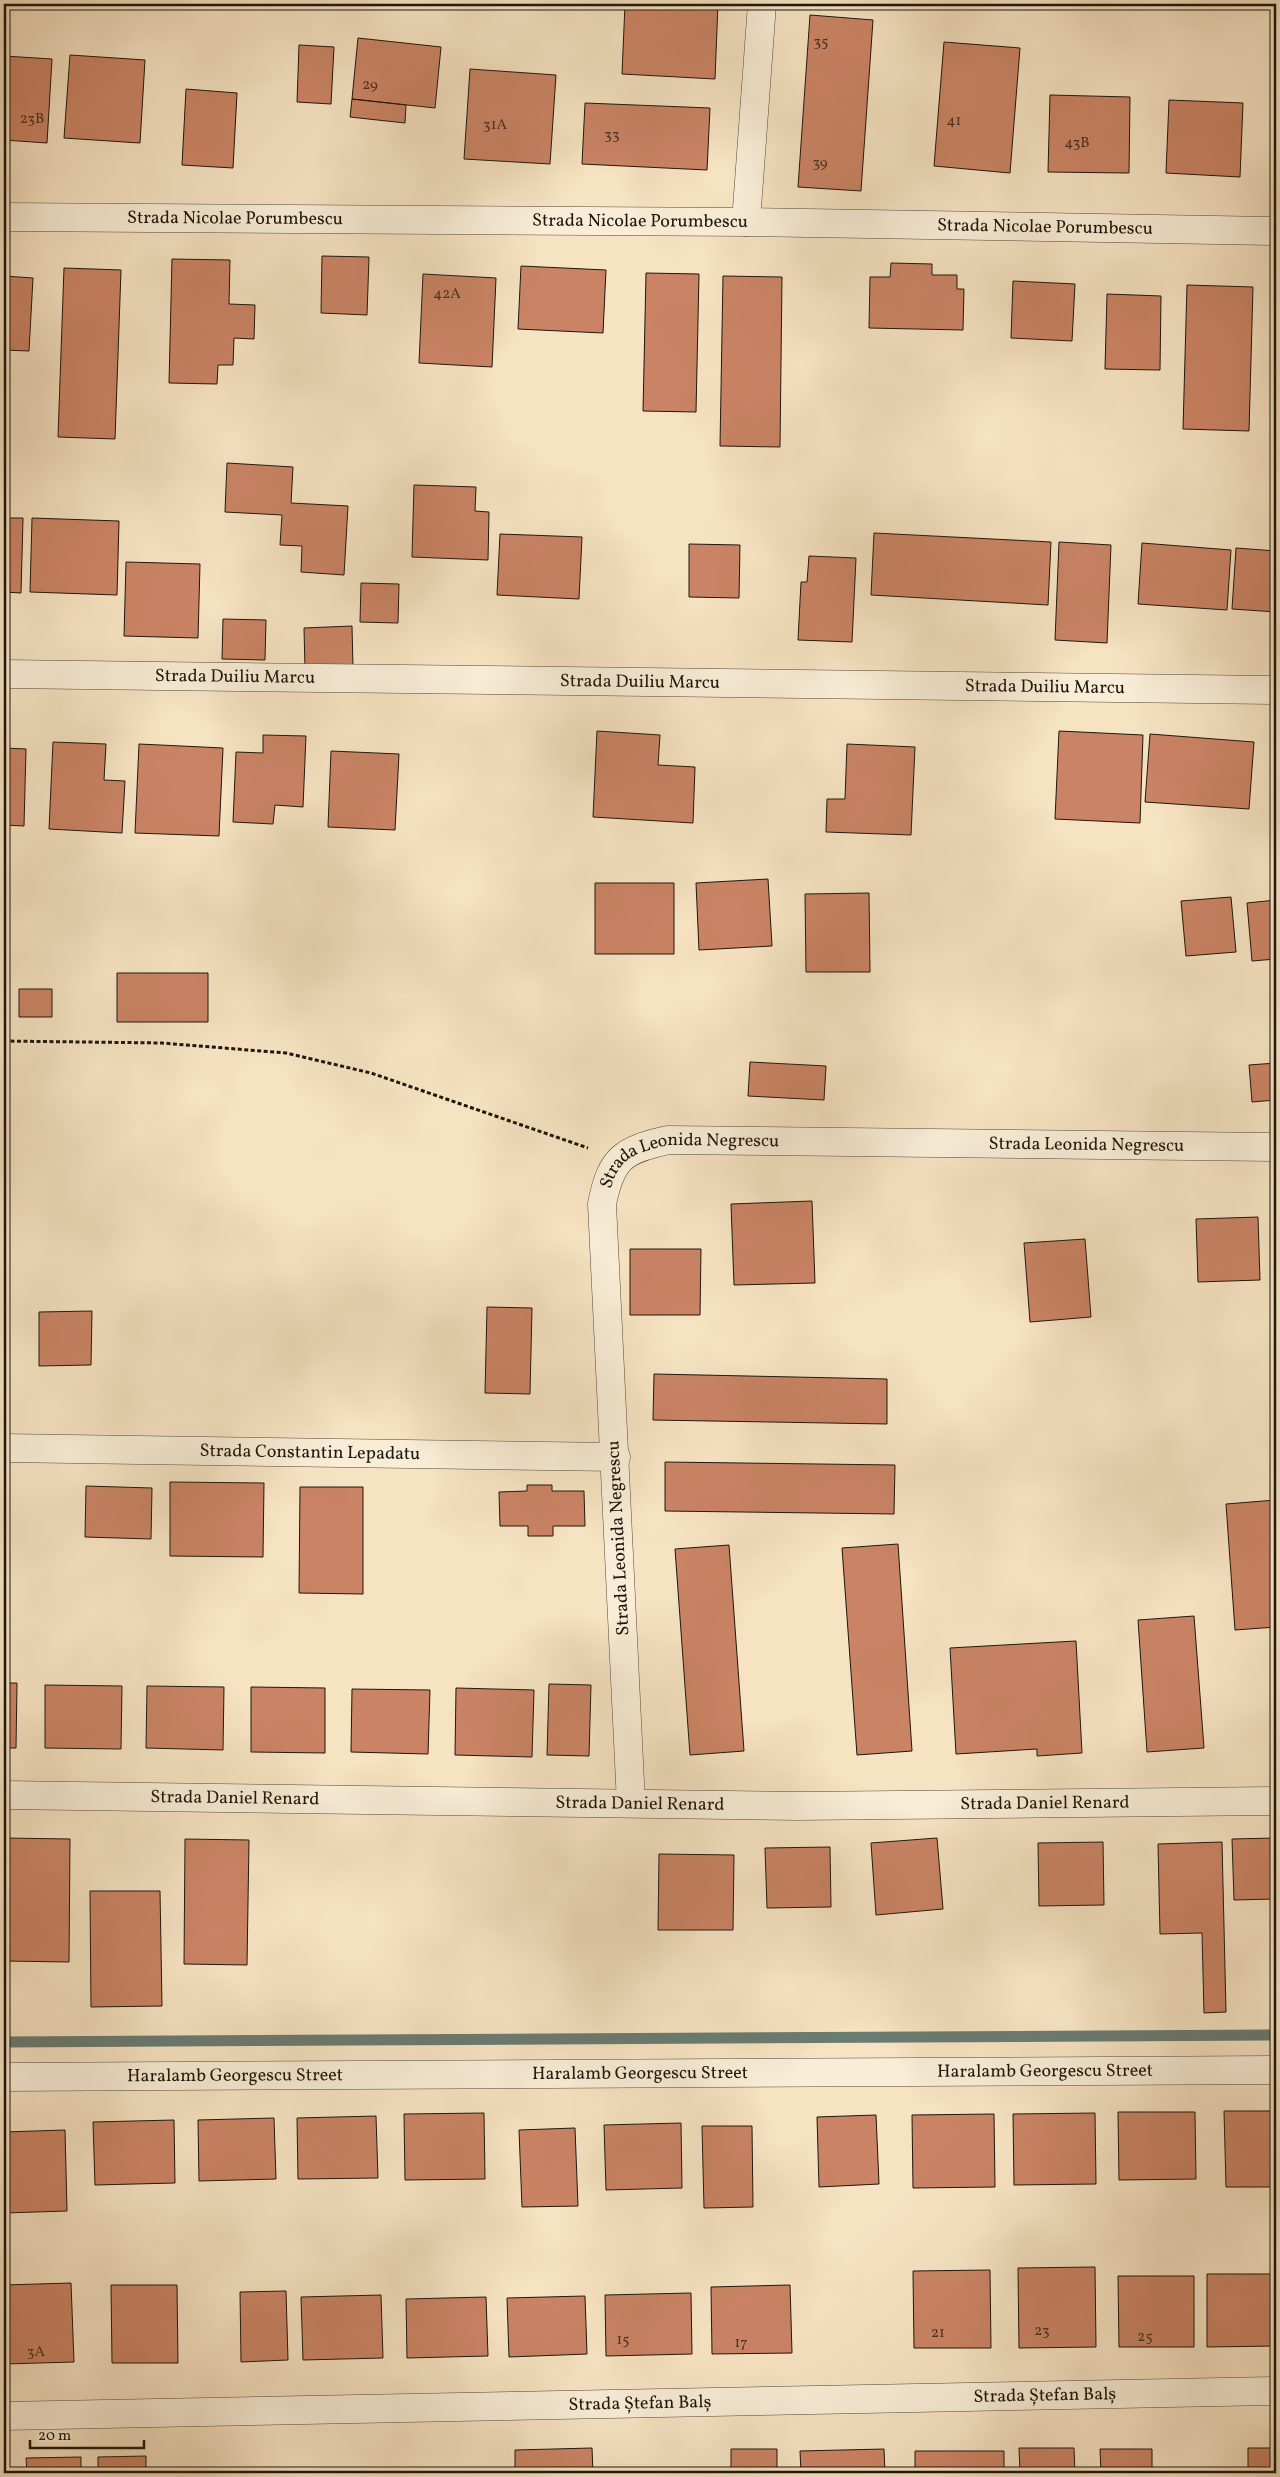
<svg xmlns="http://www.w3.org/2000/svg" width="1280" height="2477" viewBox="0 0 1280 2477" font-family="Vollkorn,serif">
<style>
.lines{fill:none;stroke-linecap:round;stroke-linejoin:round}
.stream{stroke:#6a7b72;stroke-width:11}
.building{fill:#ca8465;stroke:#1e160d}
.street-casing{stroke:#54493a;stroke-width:29}
.path{stroke:#1e160d;stroke-width:3;stroke-dasharray:4 2.5;stroke-linecap:butt}
.street{stroke:#f9edd7;stroke-width:28}
.labels{text-anchor:middle;dominant-baseline:central;stroke-width:4.5;stroke-linejoin:round;paint-order:stroke}
.number-label{font-size:15px;fill:#493223}
.street-label{font-size:18px;fill:#1e160d;stroke:#f9edd7}
</style>
<rect width="100%" height="100%" fill="#f6e3c2"/>
<filter id="stains"><feTurbulence type="fractalNoise" baseFrequency=".004" numOctaves="4"/><feColorMatrix values="0 0 0 0 .2 0 0 0 0 .09 0 0 0 0 .02 0 0 0 .5 -.17"/></filter>
<radialGradient id="worn" r=".72"><stop offset=".6" stop-color="#630" stop-opacity="0"/><stop offset="1" stop-color="#630" stop-opacity=".3"/></radialGradient>
<g class="lines">
<path class="stream" d="M4,2042L1276,2035"/>
</g>
<path class="building" d="M625,4H718L715,79L622,74Z
M810,15L873,20L861,191L798,187Z
M358,38L441,47L435,108L352,99Z
M944,42L1020,48L1010,173L934,166Z
M299,45L334,47L331,104L297,102Z
M70,55L145,60L140,143L64,138Z
M4,56L52,59L47,143L4,140Z
M470,69L556,75L550,164L464,159Z
M186,89L237,93L233,168L182,165Z
M1050,95L1130,97L1129,173L1048,172Z
M352,99L406,105L405,123L350,117Z
M1169,100L1243,103L1240,177L1166,173Z
M585,103L710,108L707,170L582,164Z
M322,256L369,257L367,315L321,313Z
M172,259L230,260L229,304L255,305L254,339L234,338L233,365H218L217,384L169,383Z
M891,263L932,264V275H957V289H964L963,330L869,328L870,277H890Z
M521,266L606,270L603,333L518,329Z
M64,268L121,270L115,439L58,437Z
M646,273L699,274L696,412L643,411Z
M423,274L496,278L492,367L419,363Z
M4,276L33,278L29,351L4,350Z
M723,276L782,277L780,447L720,446Z
M1013,281L1075,284L1072,341L1011,338Z
M1187,285L1253,287L1249,431L1183,429Z
M1107,294L1161,296L1160,370L1105,369Z
M227,463L293,467L291,503L348,506L344,575L301,572L302,546L280,545L282,515L225,512Z
M414,485L476,487L475,511L489,512L488,560L412,557Z
M4,518H23L21,593L4,592Z
M32,518L119,521L117,595L30,592Z
M874,533L1051,542L1048,605L871,595Z
M500,534L582,537L579,599L497,595Z
M1059,542L1111,545L1107,643L1055,640Z
M1142,543L1231,550L1227,610L1138,604Z
M689,544L740,545L739,598L689,597Z
M1236,548L1276,551V612L1232,609Z
M809,556L856,558L852,642L798,640L801,582H807Z
M126,562L200,564L198,638L124,636Z
M361,583L399,584L398,623L360,622Z
M223,619L266,620L265,660L222,659Z
M352,626L353,668L305,669L304,628Z
M597,731L660,735L658,765L695,767L693,823L593,817Z
M1059,731L1143,735L1140,823L1055,819Z
M1150,734L1254,742L1249,809L1145,802Z
M263,735L306,736L303,807L275,805L273,824L233,822L236,752L263,753Z
M53,742L106,744L104,780L125,781L122,833L49,829Z
M139,744L223,748L219,836L135,833Z
M847,744L915,747L911,835L826,832L827,799H845Z
M4,748L26,749L24,826L4,825Z
M331,751L399,754L395,830L328,827Z
M768,879L772,946L699,950L696,883Z
M595,883H674V954H595Z
M869,893L870,972H806L805,894Z
M1231,897L1236,952L1186,956L1181,901Z
M1276,900V959L1252,961L1247,903Z
M117,973H208V1022H117Z
M19,989H52V1017H19Z
M750,1062L826,1066L824,1100L748,1096Z
M1276,1063V1100L1252,1102L1249,1065Z
M812,1201L815,1283L734,1285L731,1204Z
M1258,1217L1260,1280L1198,1282L1196,1219Z
M1085,1239L1091,1317L1030,1322L1024,1243Z
M630,1249H701L700,1315H630Z
M487,1307L532,1308L530,1394L485,1393Z
M92,1311L91,1365L39,1366V1312Z
M654,1374L887,1379V1424L653,1420Z
M665,1462L895,1465L894,1514L665,1511Z
M170,1482L264,1483L263,1557L170,1556Z
M527,1485H552V1491H584L585,1526H553V1536H528V1526H500L499,1492L527,1491Z
M86,1486L152,1488L151,1539L85,1537Z
M300,1487H363V1594L299,1593Z
M1276,1500V1627L1235,1630L1226,1504Z
M898,1544L912,1751L857,1755L842,1548Z
M729,1545L744,1751L690,1755L675,1549Z
M1194,1616L1204,1748L1147,1752L1138,1620Z
M1076,1641L1082,1753L1037,1756V1749L956,1754L950,1648Z
M4,1683H17L16,1748H4Z
M549,1684L591,1685L589,1756L547,1755Z
M45,1685L122,1686L121,1749L45,1748Z
M147,1686L224,1687L223,1750L146,1748Z
M251,1687L325,1688V1753L251,1752Z
M456,1688L534,1690L532,1757L455,1755Z
M352,1689L430,1690L428,1754L351,1752Z
M4,1838L70,1839L69,1962L4,1961Z
M937,1838L943,1909L876,1915L871,1843Z
M1276,1838V1899L1234,1900L1232,1839Z
M185,1839L249,1840L247,1965L184,1964Z
M1103,1842L1104,1905L1039,1906L1038,1843Z
M1222,1842L1226,2012L1204,2013L1202,1933L1160,1934L1158,1844Z
M830,1847L831,1907L767,1908L765,1848Z
M659,1854L734,1855L733,1930H658Z
M90,1891H160L162,2006L91,2007Z
M1224,2111H1276V2187H1226Z
M1118,2112H1195L1196,2179L1119,2180Z
M484,2113L485,2179L405,2180L404,2114Z
M1095,2113L1096,2184L1014,2185L1013,2114Z
M994,2114L995,2187L913,2188L912,2115Z
M876,2115L879,2184L819,2187L817,2117Z
M376,2116L378,2178L298,2179L297,2118Z
M274,2118L276,2179L199,2181L198,2120Z
M174,2120L175,2183L95,2185L93,2122Z
M681,2123L682,2188L606,2190L604,2125Z
M702,2126H752L753,2207L704,2208Z
M575,2128L578,2206L522,2207L519,2130Z
M65,2130L67,2211L4,2213V2132Z
M1095,2267L1096,2347L1019,2348L1018,2268Z
M990,2270L991,2348H914L913,2271Z
M1207,2274H1275L1276,2346L1207,2347Z
M1118,2276H1194V2347H1119Z
M71,2283L74,2362L4,2364V2285Z
M111,2285H177L178,2363H112Z
M790,2285L792,2353L712,2354L711,2287Z
M286,2291L288,2360L241,2362L240,2292Z
M691,2293L692,2354L606,2356L605,2295Z
M381,2295L383,2358L303,2360L301,2297Z
M585,2296L587,2354L509,2357L507,2298Z
M486,2297L488,2356L407,2358L406,2299Z
M592,2448L593,2473H515V2450Z
M1019,2448H1074L1075,2473H1020Z
M1248,2448H1276V2473H1248Z
M731,2449H777V2473H731Z
M884,2449L885,2473H801L800,2451Z
M1100,2449H1152V2473H1101Z
M915,2451H1004V2473H915Z
M146,2456V2473H98V2457Z
M81,2457V2473H27L26,2458Z"/>
<g class="lines">
<g class="street-casing">
<g id="street">
<path id="s1" d="M4,217L746,222L1276,231"/>
<path d="M746,222L762,4"/>
<path id="s2" d="M4,674L1276,690"/>
<path id="s3" d="M4,1448L616,1457"/>
<path id="s4" d="M4,1795L797,1806L1276,1801"/>
<path id="s5" d="M631,1803L602,1204C611,1158 623,1150 668,1140L1276,1147"/>
<path id="s6" d="M4,2077L1276,2070"/>
<path id="s7" d="M4,2416L1276,2391"/>
</g>
</g>
<path class="path" d="M4,1041L162,1043L286,1053L371,1073L588,1148"/>
<use href="#street" class="street"/>
</g>
<g class="labels">
<g class="number-label">
<text x="821" y="42">35</text>
<text x="370" y="85">29</text>
<text x="32" y="119">23B</text>
<text x="954" y="121">41</text>
<text x="495" y="125">31A</text>
<text x="612" y="135">33</text>
<text x="1077" y="143">43B</text>
<text x="820" y="163">39</text>
<text x="447" y="294">42A</text>
<text x="1042" y="2331">23</text>
<text x="938" y="2333">21</text>
<text x="1145" y="2337">25</text>
<text x="623" y="2340">15</text>
<text x="741" y="2343">17</text>
<text x="36" y="2352">3A</text>
</g>
<g class="street-label">
<text stroke="none"><textPath href="#s1" startOffset="231">Strada Nicolae Porumbescu</textPath></text>
<text stroke="none"><textPath href="#s1" startOffset="636">Strada Nicolae Porumbescu</textPath></text>
<text stroke="none"><textPath href="#s1" startOffset="1041">Strada Nicolae Porumbescu</textPath></text>
<text stroke="none"><textPath href="#s2" startOffset="231">Strada Duiliu Marcu</textPath></text>
<text stroke="none"><textPath href="#s2" startOffset="636">Strada Duiliu Marcu</textPath></text>
<text stroke="none"><textPath href="#s2" startOffset="1041">Strada Duiliu Marcu</textPath></text>
<text stroke="none"><textPath href="#s5" startOffset="1119">Strada Leonida Negrescu</textPath></text>
<text stroke="none"><textPath href="#s5" startOffset="714">Strada Leonida Negrescu</textPath></text>
<text stroke="none"><textPath href="#s3" startOffset="306">Strada Constantin Lepadatu</textPath></text>
<text transform="translate(619 1538) rotate(-93)">Strada Leonida Negrescu</text>
<text stroke="none"><textPath href="#s4" startOffset="231">Strada Daniel Renard</textPath></text>
<text stroke="none"><textPath href="#s4" startOffset="636">Strada Daniel Renard</textPath></text>
<text stroke="none"><textPath href="#s4" startOffset="1041">Strada Daniel Renard</textPath></text>
<text stroke="none"><textPath href="#s6" startOffset="1041">Haralamb Georgescu Street</textPath></text>
<text stroke="none"><textPath href="#s6" startOffset="636">Haralamb Georgescu Street</textPath></text>
<text stroke="none"><textPath href="#s6" startOffset="231">Haralamb Georgescu Street</textPath></text>
<text stroke="none"><textPath href="#s7" startOffset="1041">Strada Ștefan Balș</textPath></text>
<text stroke="none"><textPath href="#s7" startOffset="636">Strada Ștefan Balș</textPath></text>
</g>
</g>
<rect width="1280" height="2477" fill="none" stroke="#f6e3c2" stroke-width="20"/>
<rect x="5" y="5" width="1270" height="2467" fill="none" stroke="#1e160d" stroke-width="2.5"/>
<rect x="10" y="10" width="1260" height="2457" fill="none" stroke="#1e160d"/>
<path d="M30 2440v8h114v-8" fill="none" stroke="#1e160d" stroke-width="2.5"/>
<text x="38" y="2440" font-size="15" fill="#1e160d" stroke="#f9edd7" stroke-width="4" paint-order="stroke">20 m</text>
<rect width="100%" height="100%" filter="url(#stains)"/>
<rect width="100%" height="100%" fill="url(#worn)"/>
</svg>
